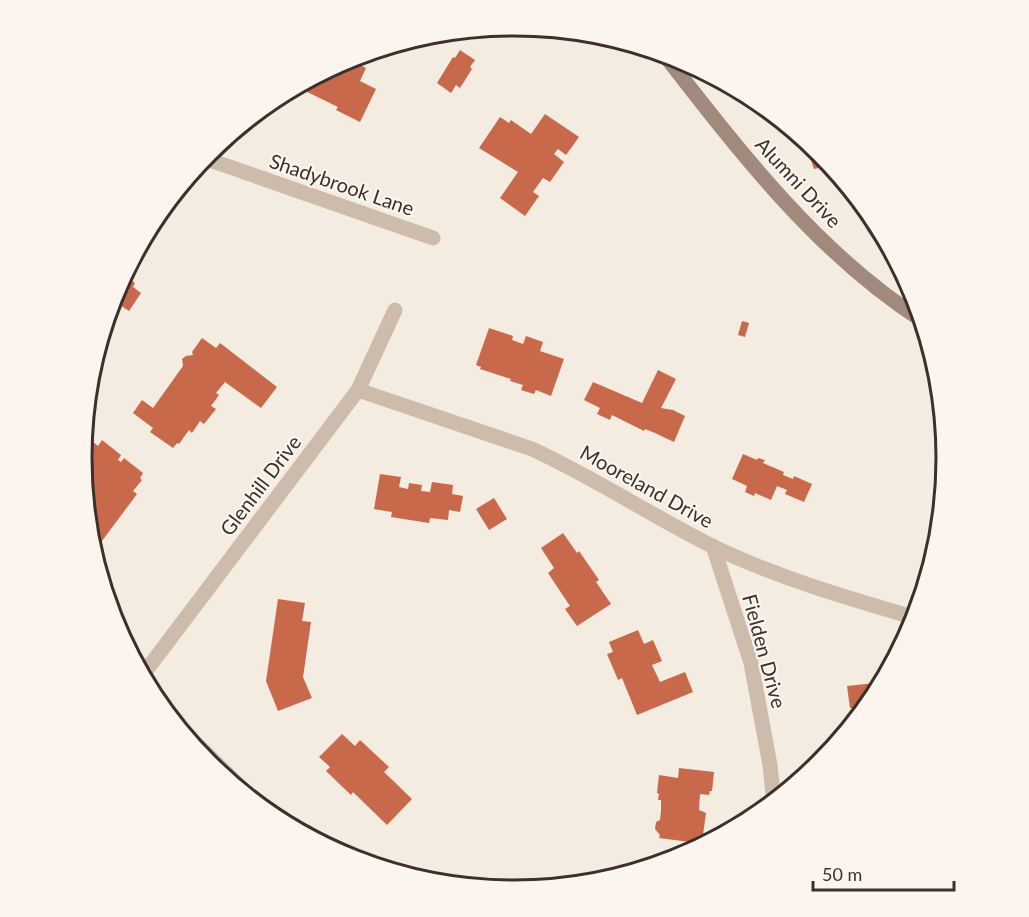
<svg xmlns="http://www.w3.org/2000/svg" width="1029" height="917" viewBox="0 0 1029 917" font-family="Lato,sans-serif">
<style>
.building{fill:#c8694b}
.lines{fill:none;stroke-linecap:round;stroke-linejoin:round}
.lane{stroke:#cdbbac;stroke-width:8}
.street{stroke:#cdbbac;stroke-width:15}
.secondary{stroke:#a18a7d;stroke-width:15}
.labels{text-anchor:middle;dominant-baseline:central;stroke-width:4.5;stroke-linejoin:round;paint-order:stroke}
.street-label{font-size:20px;fill:#3b302b;stroke:#fbf5ee}
.rim{fill:none;stroke:#3b302b;stroke-width:3}
</style>
<rect width="100%" height="100%" fill="#f4ebe1"/>
<path class="building" d="M460,50L475,60L470,67L472,69L460,88L456,85L451,93L437,83L453,57L455,58Z
M348,59L366,68L360,81L376,89L360,122L336,110L338,107L301,89L299,93L292,89L341,63L344,64Z
M545,114L579,137L566,155L558,149L554,154L564,162L550,182L543,178L533,192L539,196L525,216L500,198L518,172L479,148L500,117L509,123L511,120L531,134Z
M804,139L821,153L831,165L814,169Z
M127,270L135,276L132,281L135,283L133,287L141,293L129,311L120,305L117,310L113,308L111,311L109,310L115,292Z
M742,321L749,323L745,337L738,335Z
M489,328L513,336L512,340L523,344L526,336L543,342L540,351L564,359L551,396L536,390L534,394L521,390L523,385L510,381L511,379L480,369L481,367L476,365Z
M202,338L216,348L220,343L277,387L261,408L225,382L216,393L219,395L211,406L216,409L204,424L200,421L192,433L189,430L179,444L177,443L173,448L150,432L153,428L133,413L142,400L153,408L183,366L182,359L186,356L193,355L192,352Z
M658,370L676,379L661,408L673,410L685,416L674,442L655,433L645,429L644,431L612,415L610,420L597,414L600,408L584,400L593,382L642,403Z
M102,440L121,455L118,460L121,462L124,458L143,473L140,478L142,480L133,491L137,494L102,541L89,531L84,488L93,477L83,469L89,461L82,455L92,441L98,446Z
M743,454L757,460L758,458L765,460L763,463L784,472L783,475L793,479L794,476L812,484L804,502L785,494L787,490L777,486L771,500L755,493L754,496L745,492L747,486L732,479Z
M380,474L401,477L399,487L408,489L409,483L422,485L421,491L430,492L432,482L453,485L452,494L463,496L460,512L449,510L448,520L430,518L429,523L391,517L392,512L374,509Z
M494,498L507,519L489,530L476,509Z
M941,517L939,543L935,556L929,554Z
M563,533L577,553L579,551L599,580L596,582L611,604L577,626L565,609L570,606L548,573L554,568L541,548Z
M278,599L305,603L302,621L311,622L303,677L312,698L278,711L266,681Z
M638,630L644,644L653,640L662,661L652,665L660,682L685,672L693,692L637,715L622,678L618,680L607,654L613,652L609,642Z
M884,682L874,699L859,718L857,708H850L847,686Z
M857,720L848,731L846,734L845,722Z
M342,734L355,746L360,740L389,767L384,772L412,799L387,825L353,792L351,795L326,771L330,767L319,757Z
M679,768L714,772L712,791H710L709,795L700,794L699,810L706,813L703,835H699L698,843L659,838L660,835L655,829L656,822L660,820L661,811V800H658L659,794L657,793L659,775L678,778Z"/>
<g class="lines">
<path class="lane" d="M866,211C867,232 876,236 891,249"/>
<path class="street" d="M204,158L433,238
M358,390L532,449C595,478 652,516 714,547C778,578 848,598 916,618
M713,546L751,663L770,765L774,803
M142,676L358,390L395,310
M168,716L264,810"/>
<path class="secondary" d="M663,53C739,151 818,254 923,321"/>
</g>
<g class="labels">
<g class="street-label">
<text transform="translate(799 182) rotate(47)">Alumni Drive</text>
<text transform="translate(342 184) rotate(19)">Shadybrook Lane</text>
<text transform="translate(260 485) rotate(-53)">Glenhill Drive</text>
<text transform="translate(647 486) rotate(29)">Mooreland Drive</text>
<text transform="translate(765 651) rotate(75)">Fielden Drive</text>
</g>
</g>
<path d="M0 0H1029V917H0ZM92 458a422 422 0 1 1 844 0a422 422 0 1 1-844 0Z" fill="#fbf5ee" fill-rule="evenodd"/>
<path class="rim" d="M92 458a422 422 0 1 1 844 0a422 422 0 1 1-844 0Z"/>
<path d="M813 881v9h141v-9" fill="none" stroke="#3b302b" stroke-width="3"/>
<text x="822" y="881" font-size="18" fill="#3b302b" stroke="#fbf5ee" stroke-width="4.5" paint-order="stroke">50 m</text>
</svg>
